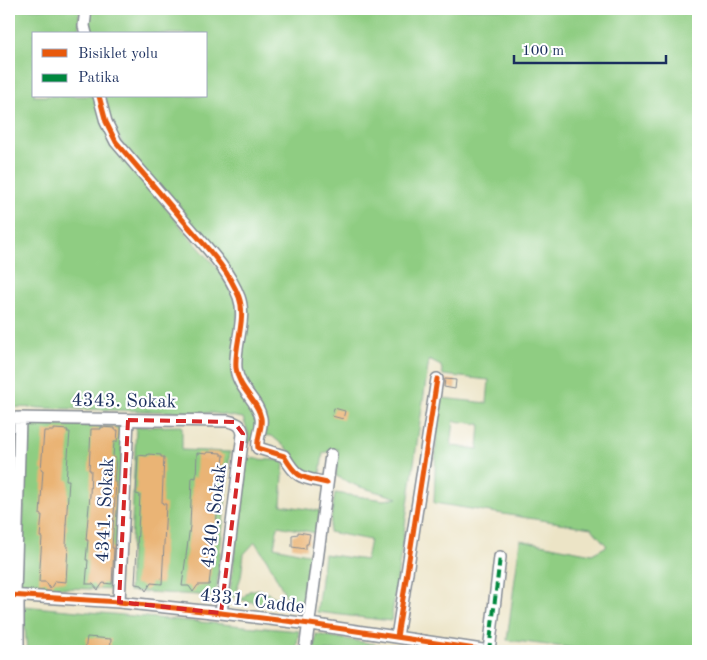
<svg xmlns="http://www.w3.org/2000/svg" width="707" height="660" viewBox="0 0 707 660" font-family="'Old Standard TT',serif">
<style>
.green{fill:#8fcd82;stroke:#557e70;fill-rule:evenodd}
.building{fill:#eab474}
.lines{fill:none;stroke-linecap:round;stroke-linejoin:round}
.minor-casing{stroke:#848a92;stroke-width:14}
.minor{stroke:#fff;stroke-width:11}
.quiet{stroke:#00873e;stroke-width:4;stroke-dasharray:8 4;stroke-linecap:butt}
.cycleway-casing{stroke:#fff;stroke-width:8}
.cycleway{stroke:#e8590c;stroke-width:5}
.marked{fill:none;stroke:#d62828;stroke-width:4;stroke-dasharray:10 6;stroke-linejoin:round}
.labels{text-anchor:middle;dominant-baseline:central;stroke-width:4.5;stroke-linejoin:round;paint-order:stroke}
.street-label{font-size:19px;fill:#1b2f5e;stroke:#fff}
</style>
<rect width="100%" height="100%" fill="#fff"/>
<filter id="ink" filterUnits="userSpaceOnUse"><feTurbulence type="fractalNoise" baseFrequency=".02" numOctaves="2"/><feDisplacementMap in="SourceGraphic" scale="10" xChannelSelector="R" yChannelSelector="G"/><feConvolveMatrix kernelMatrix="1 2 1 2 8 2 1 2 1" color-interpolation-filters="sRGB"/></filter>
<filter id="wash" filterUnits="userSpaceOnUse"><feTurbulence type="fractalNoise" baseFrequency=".0096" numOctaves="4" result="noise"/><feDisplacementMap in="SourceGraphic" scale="20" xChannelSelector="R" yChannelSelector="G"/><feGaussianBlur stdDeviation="1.12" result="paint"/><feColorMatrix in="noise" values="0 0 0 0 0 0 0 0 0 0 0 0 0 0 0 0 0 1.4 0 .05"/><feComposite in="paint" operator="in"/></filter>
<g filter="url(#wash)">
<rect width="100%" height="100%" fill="#ece4c6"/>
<path class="green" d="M9,9H82L79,14V34H34V96H96L139,173L185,232L219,270L238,305L232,381L248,401L259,422L253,439L248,444V432L243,418L212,413L9,407Z
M91,9H698V651H597L507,640L520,540L592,554L607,546L591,528L434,503L436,444L441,398L487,403L489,380L443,375L441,366L429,360L391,621L317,612L324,554L366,560L370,540L329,532L335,493L384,500L398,498L357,486L336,476L338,449L323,453L320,475L300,467L292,453L272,436L263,435L251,395L238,364L241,293L112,132L103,96H206V34H89L87,18ZM454,421L480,424L478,449L451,446Z
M9,423H13L11,585H9Z
M28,424L123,427L116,590L20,586Z
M182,426V450L230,452L216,596L129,591L136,427Z
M246,458L284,461L281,505L320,511L316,533L278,526L274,547L312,555L305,610L278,607L241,600L249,591L259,589L275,597L278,603L283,605L286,596L267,560L255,542L244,554L241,577L234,597L229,599Z
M9,605H12L14,651H9Z
M23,606L299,631L296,651H27Z
M316,634L414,651H314Z"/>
<g id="blocks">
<path class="building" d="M445,379L456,380L455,389L444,387Z
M334,408L345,411L343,419L332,416Z
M101,427L115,428V430H118L117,442H114L113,457L116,458L114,482H116L112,548H114L112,584L103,583L98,590L93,584H86L88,560H86L88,540H86L90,495L91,470H89L91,429H101Z
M54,429L68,430L67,432H70L66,480H69L66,525H67L66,546H68L66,582L55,581L50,589L46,582H39L42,537H40L42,515H40L43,470H41L44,431H54Z
M207,452L221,453V455H224L223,467H219L217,516L209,585H198L193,592L189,586H182L190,526L192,477L196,478L197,453L207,454Z
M148,454L161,455V457H164L162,502L163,504H166L162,584L151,583L146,591L142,585L135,584L140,495L136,494L138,455L147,456Z
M298,532L310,534L308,544H306V549L292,547V535L298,534Z
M87,637L111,639L110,651H85Z"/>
</g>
</g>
<g filter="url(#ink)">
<use href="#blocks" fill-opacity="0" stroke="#848a92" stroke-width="1"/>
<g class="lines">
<g class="minor-casing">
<path id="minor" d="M86,34L84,26L86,9
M99,96L106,122L116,142C140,170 164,198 188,226C207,248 228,269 239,297C247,319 234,345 236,368C238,389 258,400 261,418C263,429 256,437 258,448L284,456C298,480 302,477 327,483
M9,418L228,421C237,423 242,425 243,434L221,613
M9,595L119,602L221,613L310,624L489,651
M15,595L20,418
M18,595V651
M119,602L128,420
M397,637L437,379
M305,651L331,455
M489,651L500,557"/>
</g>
<use href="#minor" class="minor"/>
<path class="quiet" d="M489,651L500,557"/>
<g class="cycleway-casing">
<path id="cycleway" d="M99,96L106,122L116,142C140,170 164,198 188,226C207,248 228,269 239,297C247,319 234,345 236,368C238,389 258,400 261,418C263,429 256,437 258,448L284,456C298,480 302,477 327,483
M9,595L119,602L221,613L310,624L489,651
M397,637L437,379"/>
</g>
<use href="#cycleway" class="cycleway"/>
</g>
</g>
<path class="marked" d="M128,420L234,422L243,434L221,613L119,602Z"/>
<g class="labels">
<g class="street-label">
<text transform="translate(124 402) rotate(1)">4343. Sokak</text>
<text transform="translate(106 510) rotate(-87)">4341. Sokak</text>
<text transform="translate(215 516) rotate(-83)">4340. Sokak</text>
<text transform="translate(252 602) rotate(7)">4331. Cadde</text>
</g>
</g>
<rect width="707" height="660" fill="none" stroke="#fff" stroke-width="30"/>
<rect x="32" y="32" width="175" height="65" fill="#ffffff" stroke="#a4acbf"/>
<rect x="42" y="49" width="25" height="8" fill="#e8590c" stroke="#a4acbf"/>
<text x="78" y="58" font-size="15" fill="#1b2f5e">Bisiklet yolu</text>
<rect x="42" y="74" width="25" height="8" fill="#00873e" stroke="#a4acbf"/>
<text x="78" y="82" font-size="15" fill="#1b2f5e">Patika</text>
<path d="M514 55v8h152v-8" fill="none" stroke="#1b2f5e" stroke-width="2.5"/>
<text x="522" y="55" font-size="15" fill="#1b2f5e" stroke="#ffffff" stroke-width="4" paint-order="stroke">100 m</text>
</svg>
